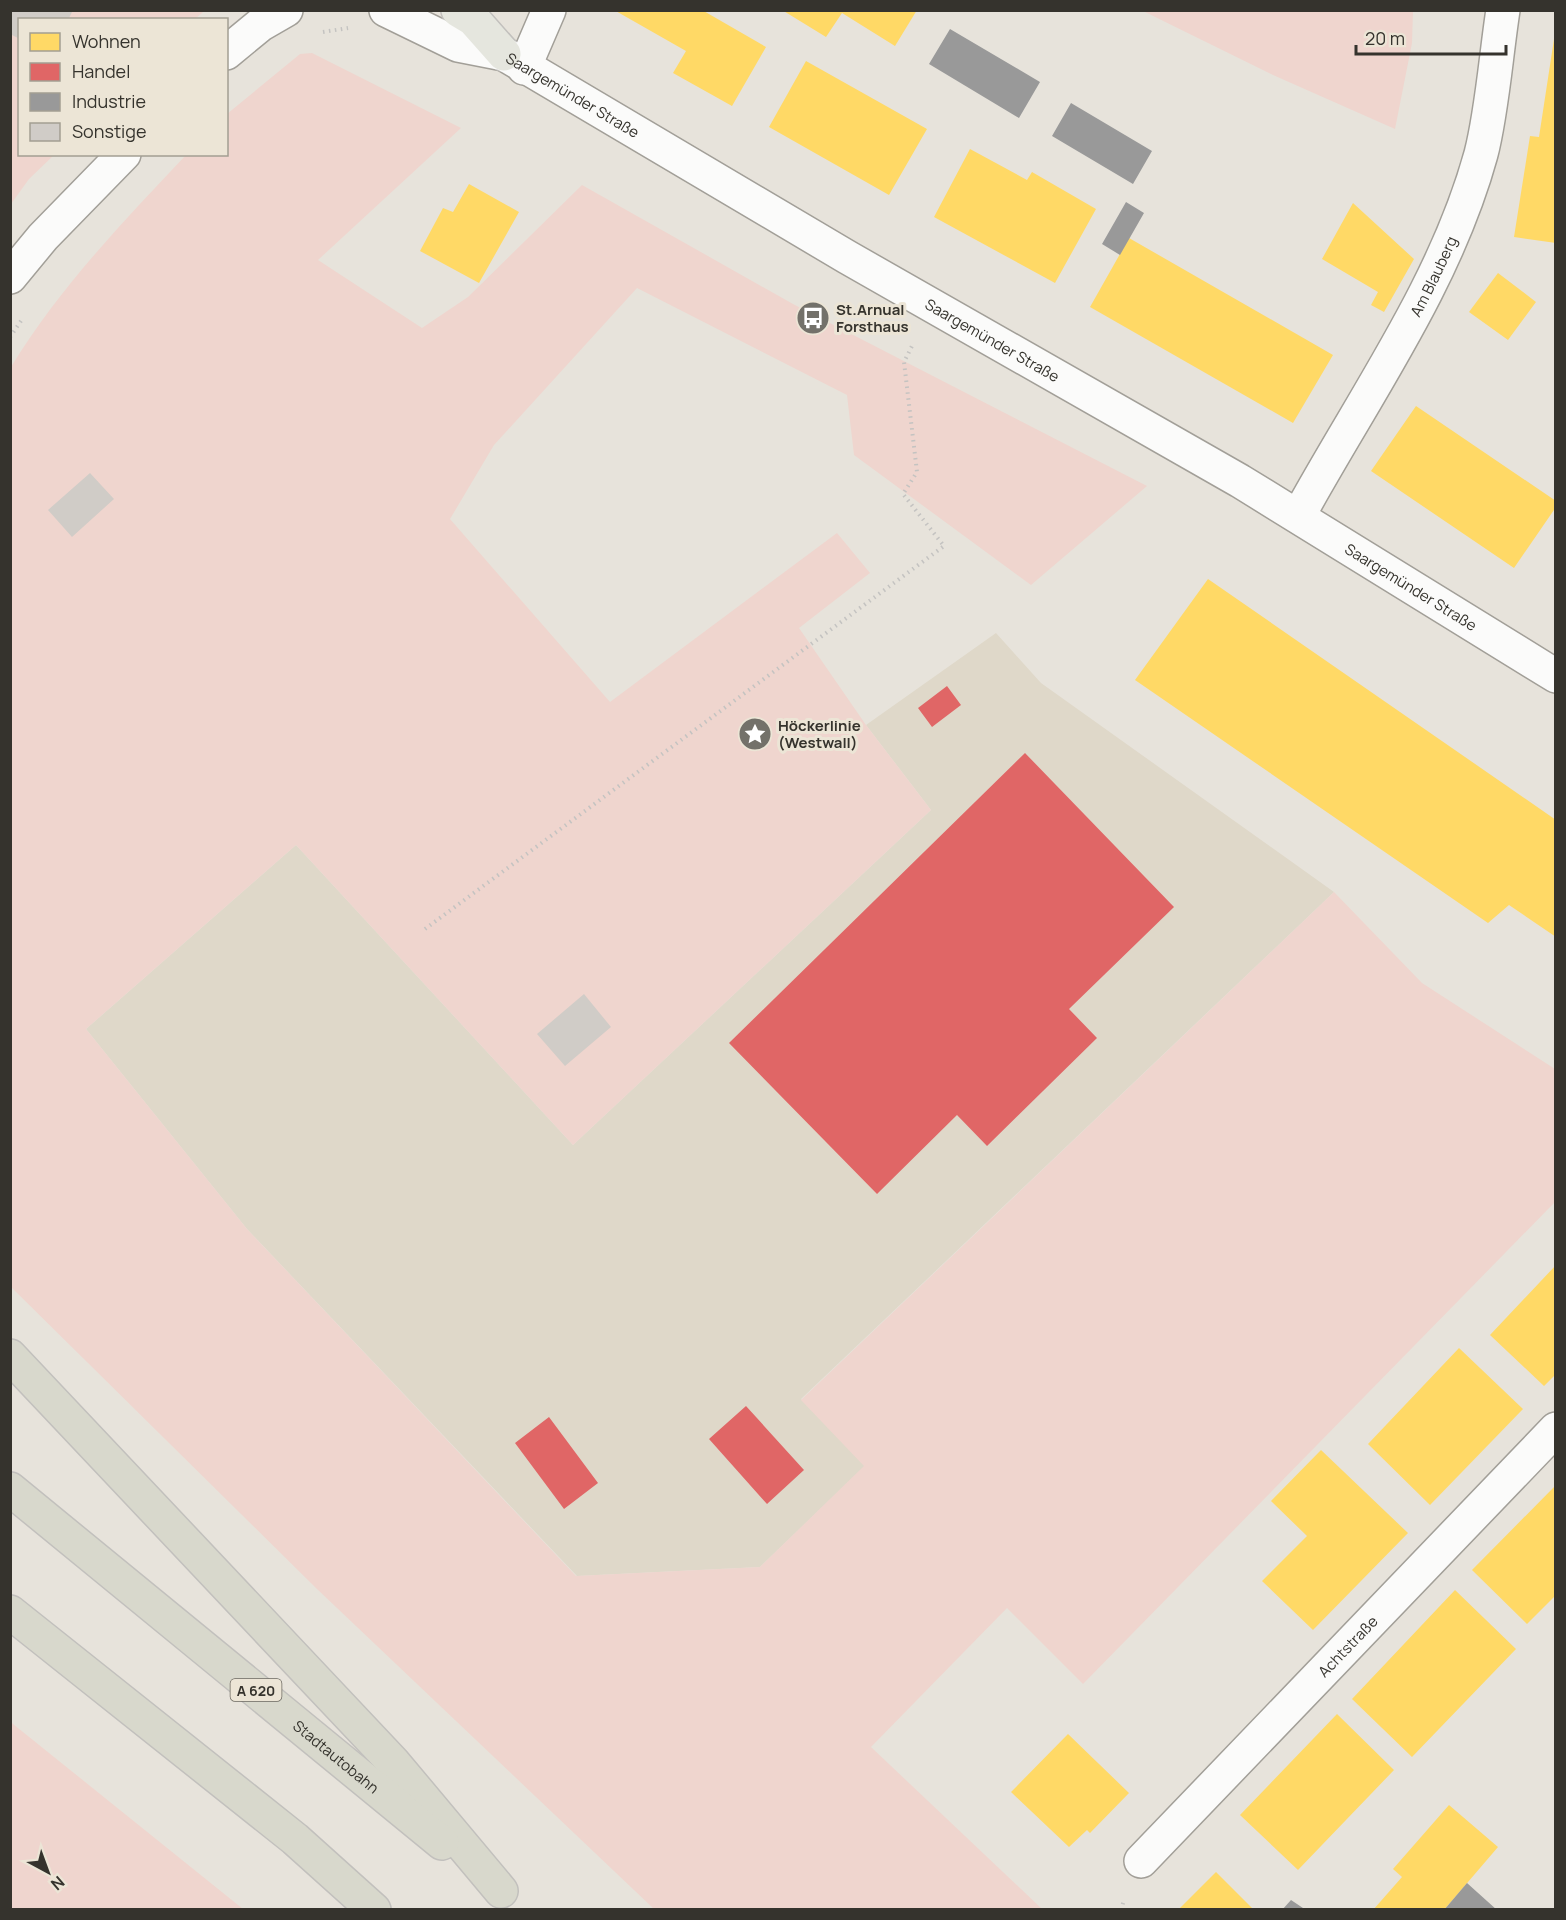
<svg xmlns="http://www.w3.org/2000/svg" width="1566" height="1920" viewBox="0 0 1566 1920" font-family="Manrope,sans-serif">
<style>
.built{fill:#dfd8c9}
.green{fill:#efd5ce}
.homes{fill:#ffd966}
.shops{fill:#e06666}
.industry{fill:#999}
.building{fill:#d0ccc7}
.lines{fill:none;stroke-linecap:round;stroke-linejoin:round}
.street-casing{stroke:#a29f98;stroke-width:36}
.secondary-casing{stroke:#a29f98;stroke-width:36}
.primary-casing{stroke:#c2c0bd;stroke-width:36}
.highway-casing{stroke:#c2c0bd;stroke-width:36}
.path{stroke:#c4c3c1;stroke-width:4;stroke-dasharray:1.5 4.5;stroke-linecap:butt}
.street{stroke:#fbfbfa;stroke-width:33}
.secondary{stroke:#fbfbfa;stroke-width:33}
.primary{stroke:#e5e6de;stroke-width:33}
.highway{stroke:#d8d8cc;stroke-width:33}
.labels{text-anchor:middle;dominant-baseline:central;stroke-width:6;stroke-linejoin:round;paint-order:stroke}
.shield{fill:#ece5d6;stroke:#6c6860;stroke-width:1.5}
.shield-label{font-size:14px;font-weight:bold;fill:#35332d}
.street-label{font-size:15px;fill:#35332d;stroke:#ece5d6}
.poi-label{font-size:15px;font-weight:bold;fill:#35332d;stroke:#ece5d6;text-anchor:start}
</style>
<rect width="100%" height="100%" fill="#e7e3db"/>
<path class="built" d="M996,633L1041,683L1334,892L801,1399L865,1466L760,1567L577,1576L247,1229L86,1029L296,845L573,1145L931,810L866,725Z"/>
<path class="green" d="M11,11L203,12L195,19L20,20V154L54,155L29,179L11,204Z
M1143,11H1413L1412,43L1395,129L1273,75Z
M312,53L461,128L318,260L422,328L468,297L582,185L793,304L1147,486L1031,585L854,455L847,395L637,288L494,445L450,519L610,702L837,533L870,573L799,628L866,725L931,810L573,1145L296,845L86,1029L247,1229L576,1576L760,1567L864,1466L801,1400L1334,892L1422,983L1555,1069V1202L1083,1684L1007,1608L871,1747L1042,1909H654L317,1589L11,1287V367C60,287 122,223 186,155L226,154L227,114L300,54Z
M11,1722L13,1724L243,1909H11Z"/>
<path class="homes" d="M614,10H702L766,47L732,106L673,73L686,51Z
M782,10H917L895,46L842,13L826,37Z
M1554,39H1556V243L1514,237L1530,136L1539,137Z
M806,61L927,129L889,195L769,127Z
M970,149L1027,180L1032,172L1096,209L1055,283L934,217Z
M469,184L519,212L479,283L420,251L443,208L453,212Z
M1353,203L1414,259L1384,312L1371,305L1378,292L1322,259Z
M1129,238L1333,355L1293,423L1090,307Z
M1498,273L1536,302L1508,340L1469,312Z
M1416,406L1556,501V507L1514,568L1371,471Z
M1208,579L1556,820V937L1509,905L1488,923L1135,680Z
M1556,1265V1374L1544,1386L1490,1335Z
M1459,1348L1523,1409L1430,1505L1368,1444Z
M1321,1450L1408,1533L1313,1630L1262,1581L1307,1536L1271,1501Z
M1556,1485V1595L1527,1624L1472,1570Z
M1455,1590L1516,1649L1412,1757L1352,1699Z
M1337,1714L1394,1770L1298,1870L1240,1815Z
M1068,1734L1129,1793L1090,1833L1087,1830L1069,1847L1011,1792Z
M1449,1805L1498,1847L1444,1910H1373L1402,1877L1393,1869Z
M1216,1872L1254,1910H1178Z"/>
<path class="shops" d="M947,686L961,705L932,727L918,708Z
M1025,753L1174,907L1069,1009L1097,1038L987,1146L957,1115L877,1194L729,1043Z
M746,1406L804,1470L767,1504L709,1439Z
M549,1417L598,1483L564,1509L515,1443Z"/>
<path class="industry" d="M950,29L1040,82L1019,118L929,64Z
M1071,103L1152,151L1133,184L1052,136Z
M1126,202L1144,213L1120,255L1102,244Z
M1467,1883L1497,1910H1444Z
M1291,1900L1306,1910H1282Z"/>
<path class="building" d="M10,10H73L68,20H20V39L10,34Z
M90,473L114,499L72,537L48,510Z
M584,994L611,1027L565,1066L537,1034Z"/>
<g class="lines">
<g class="street-casing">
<g id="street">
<path d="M524,68L549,10"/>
<path id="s1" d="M1299,515C1363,398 1445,285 1481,154C1492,112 1496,55 1503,10"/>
<path id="s2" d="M1141,1861L1556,1429"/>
</g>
</g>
<g class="secondary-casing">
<g id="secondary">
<path id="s3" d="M386,10L458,45L504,54L847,257L1240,481L1556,676"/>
<path d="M226,53L260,25L286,10"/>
<path d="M10,277L43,237L124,154"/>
</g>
</g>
<g class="primary-casing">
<path id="primary" d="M458,10L473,19L504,54"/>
</g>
<g class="highway-casing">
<g id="highway">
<path d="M10,1356L393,1762L501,1891"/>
<path id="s4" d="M10,1489L442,1843"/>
<path d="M10,1612L295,1839L374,1910"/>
</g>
</g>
<path class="path" d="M323,32L348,28
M10,337L23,318
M425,929L944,546L903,494L917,472L904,362L913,344
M1121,1910L1124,1900"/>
<use href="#street" class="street"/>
<use href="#secondary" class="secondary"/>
<use href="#primary" class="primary"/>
<use href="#highway" class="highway"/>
</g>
<defs>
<g id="bus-disc" transform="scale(1.725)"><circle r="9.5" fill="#73716a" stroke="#ece5d6"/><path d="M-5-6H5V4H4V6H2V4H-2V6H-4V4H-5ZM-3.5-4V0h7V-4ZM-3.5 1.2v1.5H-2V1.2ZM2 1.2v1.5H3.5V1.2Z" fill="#fff"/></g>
<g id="sight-disc" transform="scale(1.725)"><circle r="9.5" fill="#73716a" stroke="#ece5d6"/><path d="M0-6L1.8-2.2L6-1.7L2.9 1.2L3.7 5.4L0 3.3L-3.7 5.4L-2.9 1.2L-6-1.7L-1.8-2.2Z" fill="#fff"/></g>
</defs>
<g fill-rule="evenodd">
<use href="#bus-disc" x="813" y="318"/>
<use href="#sight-disc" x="755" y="734"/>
</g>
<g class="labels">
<rect class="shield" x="230.5" y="1679" width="51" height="22" rx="4.5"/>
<g class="shield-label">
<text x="256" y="1690">A 620</text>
</g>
<g class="street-label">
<text stroke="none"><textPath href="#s3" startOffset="207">Saargemünder Straße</textPath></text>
<text stroke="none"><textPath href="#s1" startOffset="274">Am Blauberg</textPath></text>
<text stroke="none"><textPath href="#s3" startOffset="693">Saargemünder Straße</textPath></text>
<text stroke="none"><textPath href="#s3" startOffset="1179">Saargemünder Straße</textPath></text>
<text stroke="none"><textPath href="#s2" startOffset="298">Achtstraße</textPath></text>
<text stroke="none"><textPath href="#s4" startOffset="422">Stadtautobahn</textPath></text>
</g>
<g class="poi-label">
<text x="836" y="309">St.Arnual<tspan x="836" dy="17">Forsthaus</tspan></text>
<text x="778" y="725">Höckerlinie<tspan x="778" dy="17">(Westwall)</tspan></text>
</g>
</g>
<rect width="1566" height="1920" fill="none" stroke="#35332d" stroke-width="24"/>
<rect x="18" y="18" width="210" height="138" fill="#ece5d6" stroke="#a39e92" stroke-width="1.5"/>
<rect x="30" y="33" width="30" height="18" fill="#ffd966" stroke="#a39e92" stroke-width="1.5"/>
<text x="72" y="48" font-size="18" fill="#35332d">Wohnen</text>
<rect x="30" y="63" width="30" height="18" fill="#e06666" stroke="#a39e92" stroke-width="1.5"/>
<text x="72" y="78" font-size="18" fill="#35332d">Handel</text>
<rect x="30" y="93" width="30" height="18" fill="#999999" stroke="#a39e92" stroke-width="1.5"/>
<text x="72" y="108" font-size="18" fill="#35332d">Industrie</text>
<rect x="30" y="123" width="30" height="18" fill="#d0ccc7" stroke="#a39e92" stroke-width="1.5"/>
<text x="72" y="138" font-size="18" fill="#35332d">Sonstige</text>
<g transform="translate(48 1872) rotate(139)" stroke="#ece5d6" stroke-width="4.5" paint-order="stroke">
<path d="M0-4.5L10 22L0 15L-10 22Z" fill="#35332d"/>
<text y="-9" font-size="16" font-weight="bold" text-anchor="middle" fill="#35332d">N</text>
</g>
<path d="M1356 45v9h150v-9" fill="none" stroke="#35332d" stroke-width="3"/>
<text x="1365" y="45" font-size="18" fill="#35332d" stroke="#ece5d6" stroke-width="4.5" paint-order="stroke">20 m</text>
</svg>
